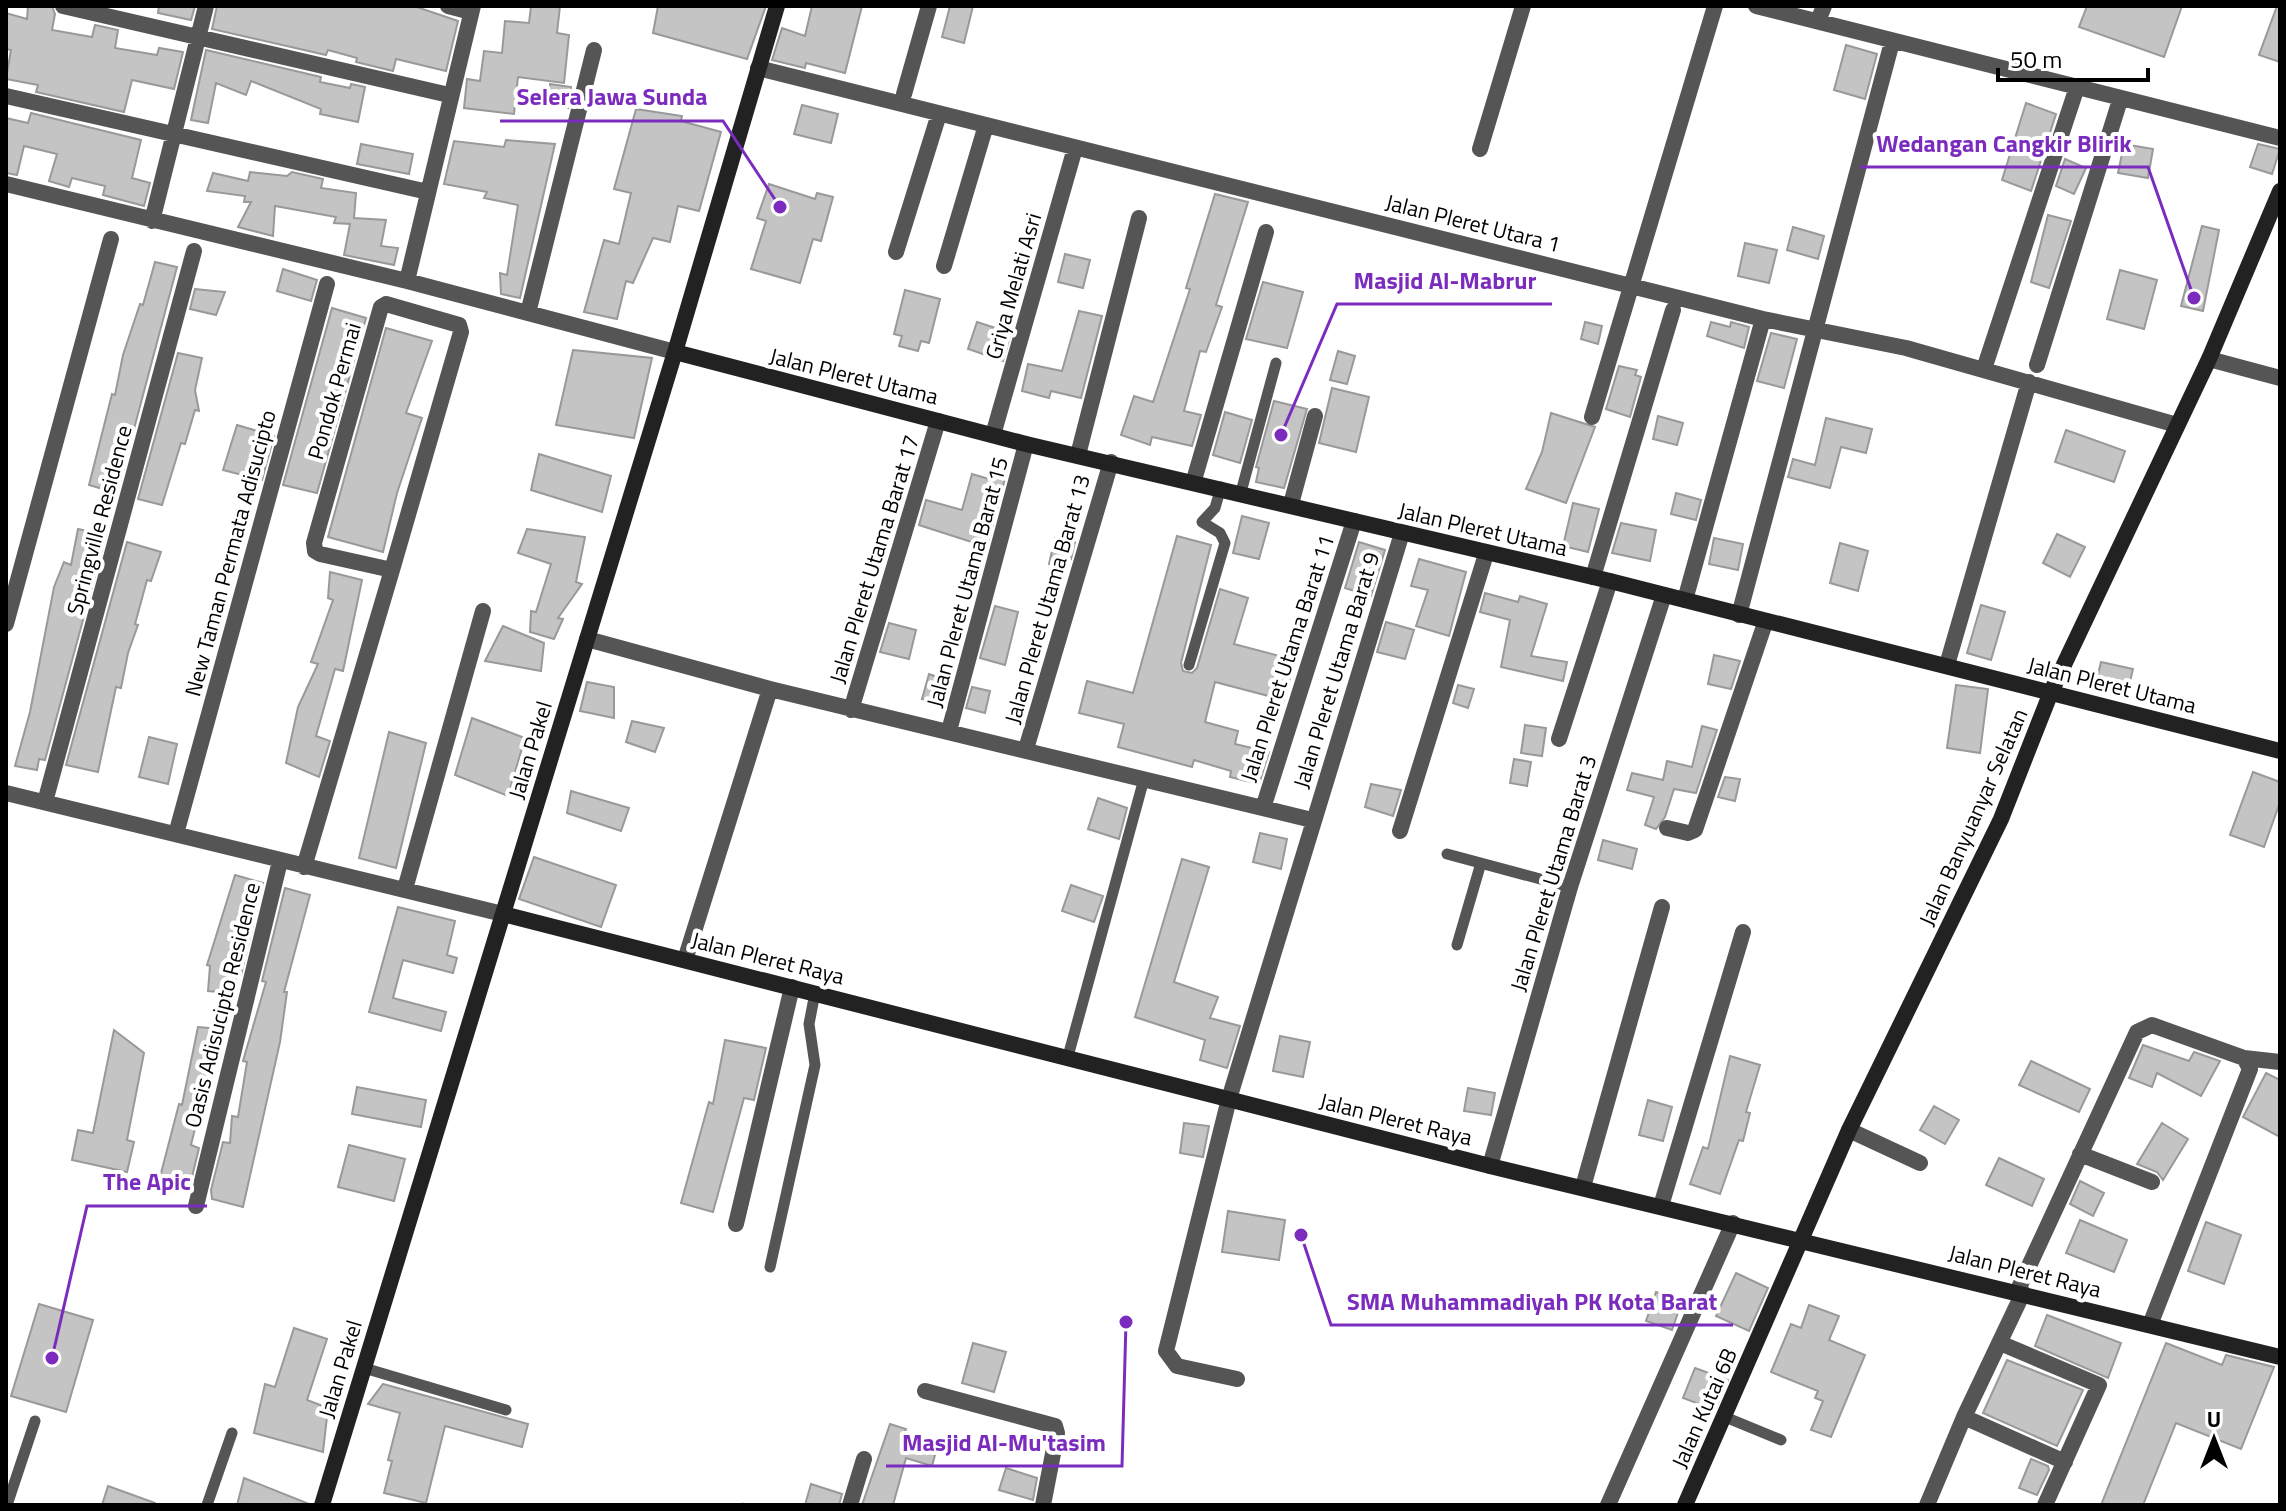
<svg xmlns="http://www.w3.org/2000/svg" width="2286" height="1511" viewBox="0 0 2286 1511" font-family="'Titillium Web',sans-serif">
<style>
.building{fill:#c4c4c4;stroke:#999;stroke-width:2}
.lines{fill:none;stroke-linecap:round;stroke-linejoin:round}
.path{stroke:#777;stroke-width:4;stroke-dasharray:2 4;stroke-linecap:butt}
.lane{stroke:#555;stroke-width:11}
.street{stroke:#555;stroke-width:16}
.secondary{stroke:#222;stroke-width:16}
.labels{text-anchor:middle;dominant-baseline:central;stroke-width:8;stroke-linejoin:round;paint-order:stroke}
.street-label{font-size:22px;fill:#000;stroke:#fff}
.leader{fill:none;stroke:#7b2cbf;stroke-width:3}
.callout-dot{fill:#7b2cbf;stroke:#fff;stroke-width:3}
.callout-label{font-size:24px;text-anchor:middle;font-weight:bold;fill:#7b2cbf;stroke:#fff;stroke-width:8;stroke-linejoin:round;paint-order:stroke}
</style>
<rect width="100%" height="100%" fill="#fff"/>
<path class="building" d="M28,6H52L55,14L52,30L92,37L95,25L118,30L115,48L157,55L159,48L183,52L174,89L132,80L124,112L36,92L38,85L6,79L11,50L6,49V13L27,19Z
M159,6H195L191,20L158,13Z
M217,6H414L458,21L446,71L396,59L393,71L356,62L357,58L328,50L326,55L212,29Z
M531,6H560L557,33L569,35L564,83L518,77L514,114L464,108L467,79L480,81L484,51L502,53L505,21L529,23Z
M658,6H766L747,59L653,33Z
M812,6H862L845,73L806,63L805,68L772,60L782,28L805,36Z
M950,6H973L964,43L942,37Z
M2087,6H2182L2164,57L2079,27Z
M2277,6H2280V62L2259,55Z
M1846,45L1877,54L1865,99L1834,90Z
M206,50L321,77L320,82L350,88L351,84L365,87L358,122L320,114L321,109L251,81L246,95L216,83L208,123L191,120Z
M550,84L571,87L568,108L547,104Z
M2026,103L2056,114L2031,191L2002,180Z
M802,105L838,114L831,143L794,134Z
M636,109L682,116L681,121L721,132L699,211L678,206L670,242L653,238L633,283L626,281L617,319L584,312L604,240L619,244L631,193L614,189Z
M31,113L141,140L132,178L150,183L144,206L103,195L105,186L72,178L69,187L49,181L57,154L24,146L17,175L6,173V118L28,123Z
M506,140L555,144L520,298L501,294L500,273L507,275L518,205L484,198L487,192L444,184L454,141L504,147Z
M361,144L413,154L409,174L357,164Z
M2124,144L2153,149L2148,178L2118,173Z
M2258,144L2280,149L2272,174L2250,167Z
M2065,159L2086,168L2074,194L2056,186Z
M250,172L287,176L292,172L323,179L321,188L356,193L354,218L386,220L381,246L398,248L394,265L344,255L350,224L334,223L336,217L275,206L273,236L238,227L251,202H244L245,196L207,191L213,173L248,181Z
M769,184L815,199L817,193L833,197L821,241L813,239L800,283L751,269L766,221L757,218Z
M1215,194L1248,202L1216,305L1222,307L1206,352L1200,351L1184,411L1201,415L1192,446L1152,437L1150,445L1121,435L1134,396L1153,402L1190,289L1186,288Z
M2048,215L2071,221L2049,288L2031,282Z
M2202,226L2219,230L2203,311L2181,306Z
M1793,227L1824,236L1818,259L1787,250Z
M1745,243L1777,250L1769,283L1738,276Z
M1065,254L1090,260L1083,288L1058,282Z
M155,262L177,267L117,493L89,485L112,394L115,395L123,355L140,304L143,305Z
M283,269L317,280L311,301L277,291Z
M2120,270L2157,280L2144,329L2107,319Z
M1263,282L1303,292L1287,348L1246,339Z
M195,289L225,292L216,315L190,309Z
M905,290L940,299L929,343L921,341L918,351L899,346L902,336L894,334Z
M332,308L366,318L317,493L283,485Z
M1079,311L1102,316L1081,398L1051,391L1049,398L1022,391L1028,364L1062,371Z
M977,322L1011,333L1003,361L968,349Z
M1585,322L1602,326L1598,344L1581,339Z
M1711,322L1730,327L1731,322L1749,327L1744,348L1707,336Z
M386,328L432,341L406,413L422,418L397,493L383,552L328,537Z
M1771,333L1797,339L1784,388L1757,381Z
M573,350L652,358L634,438L556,425Z
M1338,351L1355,356L1347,384L1330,380Z
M178,353L202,358L195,390L199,411L195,410L185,444L181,443L162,505L138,499Z
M1619,366L1637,370L1635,375L1641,377L1630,417L1606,409Z
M1332,388L1369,397L1356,452L1319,443Z
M1274,401L1307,409L1284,488L1256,482L1259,468L1256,467Z
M1225,412L1252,420L1240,463L1213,455Z
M1551,413L1595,427L1566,503L1526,489L1542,452Z
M1658,416L1683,423L1677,445L1653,439Z
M1826,418L1872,429L1866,453L1841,447L1830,488L1788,477L1793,459L1815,465Z
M237,425L274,436L262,480L223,470Z
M2066,430L2125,451L2114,482L2055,462Z
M539,454L611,476L602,512L531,490Z
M993,463L1008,467L987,547L919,525L926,500L962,510L972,474L989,479Z
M1676,493L1701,500L1696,520L1671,514Z
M1573,503L1599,509L1588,552L1563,546Z
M1242,516L1269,523L1259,559L1233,553Z
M1621,523L1656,530L1650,561L1612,553Z
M78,529L106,535L45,760L39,759L37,770L15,766L30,712L54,587L64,562L71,565Z
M527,529L585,537L576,582L582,584L558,618L563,619L554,639L530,632L531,611L536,612L551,564L518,553Z
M2057,534L2085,547L2070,577L2043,563Z
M1177,536L1211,545L1181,663L1183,671L1192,673L1197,668L1220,589L1248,598L1234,644L1295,660L1284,700L1215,682L1205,722L1238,731L1235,744L1269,752L1259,784L1230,777L1231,771L1194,760L1192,767L1118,747L1124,724L1079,713L1087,681L1133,693Z
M1055,538L1075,542L1071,559L1066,558L1064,567L1049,564Z
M1714,538L1743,544L1738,570L1709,564Z
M127,542L161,552L151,581L147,580L135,624L138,625L128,653L121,688L116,687L98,772L66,765Z
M1359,542L1385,550L1371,596L1345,588Z
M1840,543L1868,551L1858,591L1830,583Z
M1419,559L1466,572L1449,636L1416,626L1428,590L1411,586Z
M330,572L362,580L343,671L335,669L316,736L330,741L319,777L286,763L298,707L318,664L311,662L333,600L328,598Z
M1485,593L1518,602L1520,596L1547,604L1531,656L1567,662L1563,681L1501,667L1510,620L1480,612Z
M1981,605L2005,612L1991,660L1967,653Z
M995,606L1018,612L1005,665L980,658Z
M1386,622L1414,630L1405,659L1377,652Z
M889,623L916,630L909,659L880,652Z
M503,626L544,643L541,671L485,661Z
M1714,655L1740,661L1731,689L1708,684Z
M2101,662L2133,669L2127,694L2095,687Z
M929,674L951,682L945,704L922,699Z
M587,682L614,687V718L580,711Z
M1458,685L1474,689L1468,708L1453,703Z
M1956,685L1988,689L1980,753L1947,748Z
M972,687L990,691L985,713L966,708Z
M472,718L525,738L508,796L455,775Z
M632,721L664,728L655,752L626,742Z
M1525,725L1546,728L1542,756L1521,753Z
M1702,726L1717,730L1696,793L1674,789L1665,817L1656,829L1645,825L1654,797L1627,790L1632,773L1663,780L1667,761L1692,767Z
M389,732L426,743L396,868L359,858Z
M149,737L177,744L168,784L139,777Z
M1514,759L1531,762L1527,786L1510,783Z
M2253,772L2280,782V802L2264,847L2230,835Z
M1725,777L1740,779L1735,801L1718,797Z
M1371,784L1401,790L1393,816L1365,807Z
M571,791L629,808L621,831L567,813Z
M1098,798L1127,808L1119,839L1088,829Z
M1260,833L1287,839L1281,869L1253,862Z
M1603,840L1637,849L1632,869L1598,860Z
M534,857L616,885L601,927L519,899Z
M1182,859L1209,867L1174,982L1218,997L1210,1018L1240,1026L1227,1068L1200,1060L1205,1040L1135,1017Z
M235,875L263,883L241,975L238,974L230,993L208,991L210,966L207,965Z
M1071,885L1103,896L1094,922L1062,911Z
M285,888L310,895L284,992H287L280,1042L243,1207L212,1199L211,1190L223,1142L230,1143L232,1116L238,1117L247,1062L243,1061L266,982L262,981Z
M398,907L455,921L447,955L457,958L453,973L403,960L393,998L446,1012L441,1031L369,1012Z
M198,1027L219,1029L191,1145L199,1148L190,1185L160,1177L179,1104L182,1105Z
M114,1030L144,1053L127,1140L134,1142L127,1172L72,1160L78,1130L93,1133Z
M1280,1036L1310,1042L1303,1077L1273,1071Z
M725,1040L766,1048L754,1100L744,1098L713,1212L681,1203L709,1102L713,1104Z
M2143,1045L2189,1061L2194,1052L2220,1061L2201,1096L2157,1073L2152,1087L2129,1078Z
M1730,1056L1760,1065L1746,1112L1750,1113L1743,1141L1739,1140L1720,1194L1690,1184L1703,1147L1708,1149Z
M2031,1061L2090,1089L2079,1112L2019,1085Z
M2266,1073L2280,1080V1137L2243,1117Z
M357,1087L426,1100L421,1127L352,1114Z
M1468,1088L1495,1093L1491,1115L1464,1111Z
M1648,1100L1672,1107L1663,1141L1639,1135Z
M1934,1106L1959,1120L1945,1144L1920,1130Z
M1184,1123L1209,1126L1203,1157L1180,1153Z
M2162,1123L2188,1139L2163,1180L2157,1172L2137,1164Z
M349,1145L405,1159L394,1201L338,1187Z
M1999,1158L2044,1179L2032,1206L1986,1185Z
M2080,1181L2104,1193L2093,1216L2070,1204Z
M1228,1211L1285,1220L1279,1260L1222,1252Z
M2080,1220L2127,1240L2114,1272L2066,1253Z
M2206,1222L2241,1235L2224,1284L2188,1271Z
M1736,1273L1768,1288L1749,1331L1716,1316Z
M1656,1292L1682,1301L1672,1330L1646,1321Z
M39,1304L93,1320L66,1412L11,1396Z
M1809,1305L1839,1316L1829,1340L1865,1355L1831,1437L1811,1430L1823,1401L1815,1398L1818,1391L1771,1372L1791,1324L1801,1328Z
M2047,1315L2121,1343L2108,1378L2035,1346Z
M294,1328L327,1339L307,1400L328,1408L323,1452L254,1433L265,1384L275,1387Z
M973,1343L1006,1352L994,1392L962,1383Z
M2166,1343L2222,1365L2226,1355L2274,1367L2241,1449L2176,1423L2143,1505H2101Z
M2007,1360L2083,1390L2057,1446L1983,1413Z
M1695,1368L1728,1380L1715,1410L1683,1398Z
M383,1384L528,1424L522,1447L445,1426L426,1503L384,1493L392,1461L388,1460L400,1413L368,1404Z
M890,1424L906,1429L904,1433L938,1444L932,1466L906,1458L893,1505H862Z
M2031,1459L2048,1466L2049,1470L2037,1495L2019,1488Z
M1006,1468L1037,1478L1033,1500L999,1490Z
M244,1478L309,1504V1505H237Z
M811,1484L842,1494L839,1505H805Z
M108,1486L155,1503V1505H102Z"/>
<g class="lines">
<path class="path" d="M744,1505L745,1502"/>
<path class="lane" d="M1241,492L1276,363
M1189,665L1225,543L1220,533L1202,522L1215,508L1221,487
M1447,854L1570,887
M1457,945L1481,863
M1067,1060L1144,779
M770,1267L815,1065L809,1024L815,993
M364,1368L506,1410
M1725,1417L1781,1440
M7,1505L35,1421
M207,1505L232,1433"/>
<path class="street" d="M63,6L449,95
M448,6L471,12
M1756,6L2280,138
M1818,21L1824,6
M758,68L1763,319L1906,348L2177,425
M904,94L929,6
M6,96L428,192
M1480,149L1523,6
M6,184L407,281L675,352
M152,221L206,6
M896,252L939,114
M944,266L986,125
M407,281L473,6
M386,304L459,325L461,332L392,570L320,554L315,551L314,543L381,307Z
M528,313L594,50
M2209,359L2280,378
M2037,365L2120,100
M1984,369L2076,90
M1592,417L1715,6
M993,435L1075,148
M1078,455L1139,218
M1194,480L1266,232
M1291,504L1315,416
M1593,577L1673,310
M1685,600L1763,319
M1739,615L1892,42
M6,624L111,239
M587,639L770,689
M1947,665L2029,382
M851,710L938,421
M949,731L1026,444
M1559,739L1610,581
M1026,749L1111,462
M6,793L503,914
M45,802L194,251
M1263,808L1354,521
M1667,828L1688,833L1695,830L1765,623
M1400,831L1486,554
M176,834L327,284
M304,867L392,570
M405,889L483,611
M685,960L770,689L1312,820
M2244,1058L2280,1062
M1849,1130L1920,1163
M2080,1154L2152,1182
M1490,1166L1570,887L1664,595
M1583,1187L1662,907
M196,1206L280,861
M1661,1206L1743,932
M736,1224L792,987
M2017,1292L2137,1032L2152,1025L2244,1058L2250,1069L2150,1325
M2000,1343L2099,1385L2045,1505
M1237,1379L1177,1366L1166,1351L1229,1099L1402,533
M925,1391L1055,1426L1057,1433L1043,1505
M1964,1417L2065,1462
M850,1505L864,1459
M1608,1505L1733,1223
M1927,1505L1964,1417L2023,1293"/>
<path class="secondary" d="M675,352L1026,444L1610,581L2280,751
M503,914L1490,1166L2280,1357
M322,1505L675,352L777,6
M1685,1505L1849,1130L2001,819L2051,692L2209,359L2280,191"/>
</g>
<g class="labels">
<g class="street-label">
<text transform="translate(1473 223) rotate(14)">Jalan Pleret Utara 1</text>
<text transform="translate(1013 286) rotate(-74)">Griya Melati Asri</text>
<text transform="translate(854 376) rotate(14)">Jalan Pleret Utama</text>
<text transform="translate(334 391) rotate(-74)">Pondok Permai</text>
<text transform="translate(99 520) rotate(-75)">Springville Residence</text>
<text transform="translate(1483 529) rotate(13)">Jalan Pleret Utama</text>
<text transform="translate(230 553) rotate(-75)">New Taman Permata Adisucipto</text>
<text transform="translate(874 559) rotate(-73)">Jalan Pleret Utama Barat 17</text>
<text transform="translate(967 582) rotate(-75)">Jalan Pleret Utama Barat 15</text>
<text transform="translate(1047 599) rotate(-74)">Jalan Pleret Utama Barat 13</text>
<text transform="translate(1287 658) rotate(-72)">Jalan Pleret Utama Barat 11</text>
<text transform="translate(1336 670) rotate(-73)">Jalan Pleret Utama Barat 9</text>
<text transform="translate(2112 685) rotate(14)">Jalan Pleret Utama</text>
<text transform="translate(530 750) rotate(-73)">Jalan Pakel</text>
<text transform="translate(1973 817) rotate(-66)">Jalan Banyuanyar Selatan</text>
<text transform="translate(1553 873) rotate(-73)">Jalan Pleret Utama Barat 3</text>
<text transform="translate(768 958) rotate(14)">Jalan Pleret Raya</text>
<text transform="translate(222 1005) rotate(-76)">Oasis Adisucipto Residence</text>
<text transform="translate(1396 1119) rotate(14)">Jalan Pleret Raya</text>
<text transform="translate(2025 1271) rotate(14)">Jalan Pleret Raya</text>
<text transform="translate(340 1369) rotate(-73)">Jalan Pakel</text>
<text transform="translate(1704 1408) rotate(-66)">Jalan Kutai 6B</text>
</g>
</g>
<path class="leader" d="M780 207L723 121H500M2194 298L2148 167H1860M1281 435L1337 304H1552M52 1358L87 1206H207M1301 1235L1331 1325H1733M1126 1322L1122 1466H886"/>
<g class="callout-dot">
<circle cx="780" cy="207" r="8"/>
<circle cx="2194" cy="298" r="8"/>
<circle cx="1281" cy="435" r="8"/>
<circle cx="52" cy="1358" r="8"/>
<circle cx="1301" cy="1235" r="8"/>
<circle cx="1126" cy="1322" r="8"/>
</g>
<g class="callout-label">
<text x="612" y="105">Selera Jawa Sunda</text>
<text x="2004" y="152">Wedangan Cangkir Blirik</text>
<text x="1445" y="289">Masjid Al-Mabrur</text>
<text x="147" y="1190">The Apic</text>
<text x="1532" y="1310">SMA Muhammadiyah PK Kota Barat</text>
<text x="1004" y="1451">Masjid Al-Mu'tasim</text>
</g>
<rect width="2286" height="1511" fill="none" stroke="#000000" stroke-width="16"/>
<g transform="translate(2214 1439)" stroke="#ffffff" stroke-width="6" paint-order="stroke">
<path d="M0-6L14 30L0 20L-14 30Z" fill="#000000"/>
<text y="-12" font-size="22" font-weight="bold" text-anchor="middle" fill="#000000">U</text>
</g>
<path d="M1998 68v12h150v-12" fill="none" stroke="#000000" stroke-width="4"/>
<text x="2010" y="68" font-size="24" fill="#000000" stroke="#ffffff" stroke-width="6" paint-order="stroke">50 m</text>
</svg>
